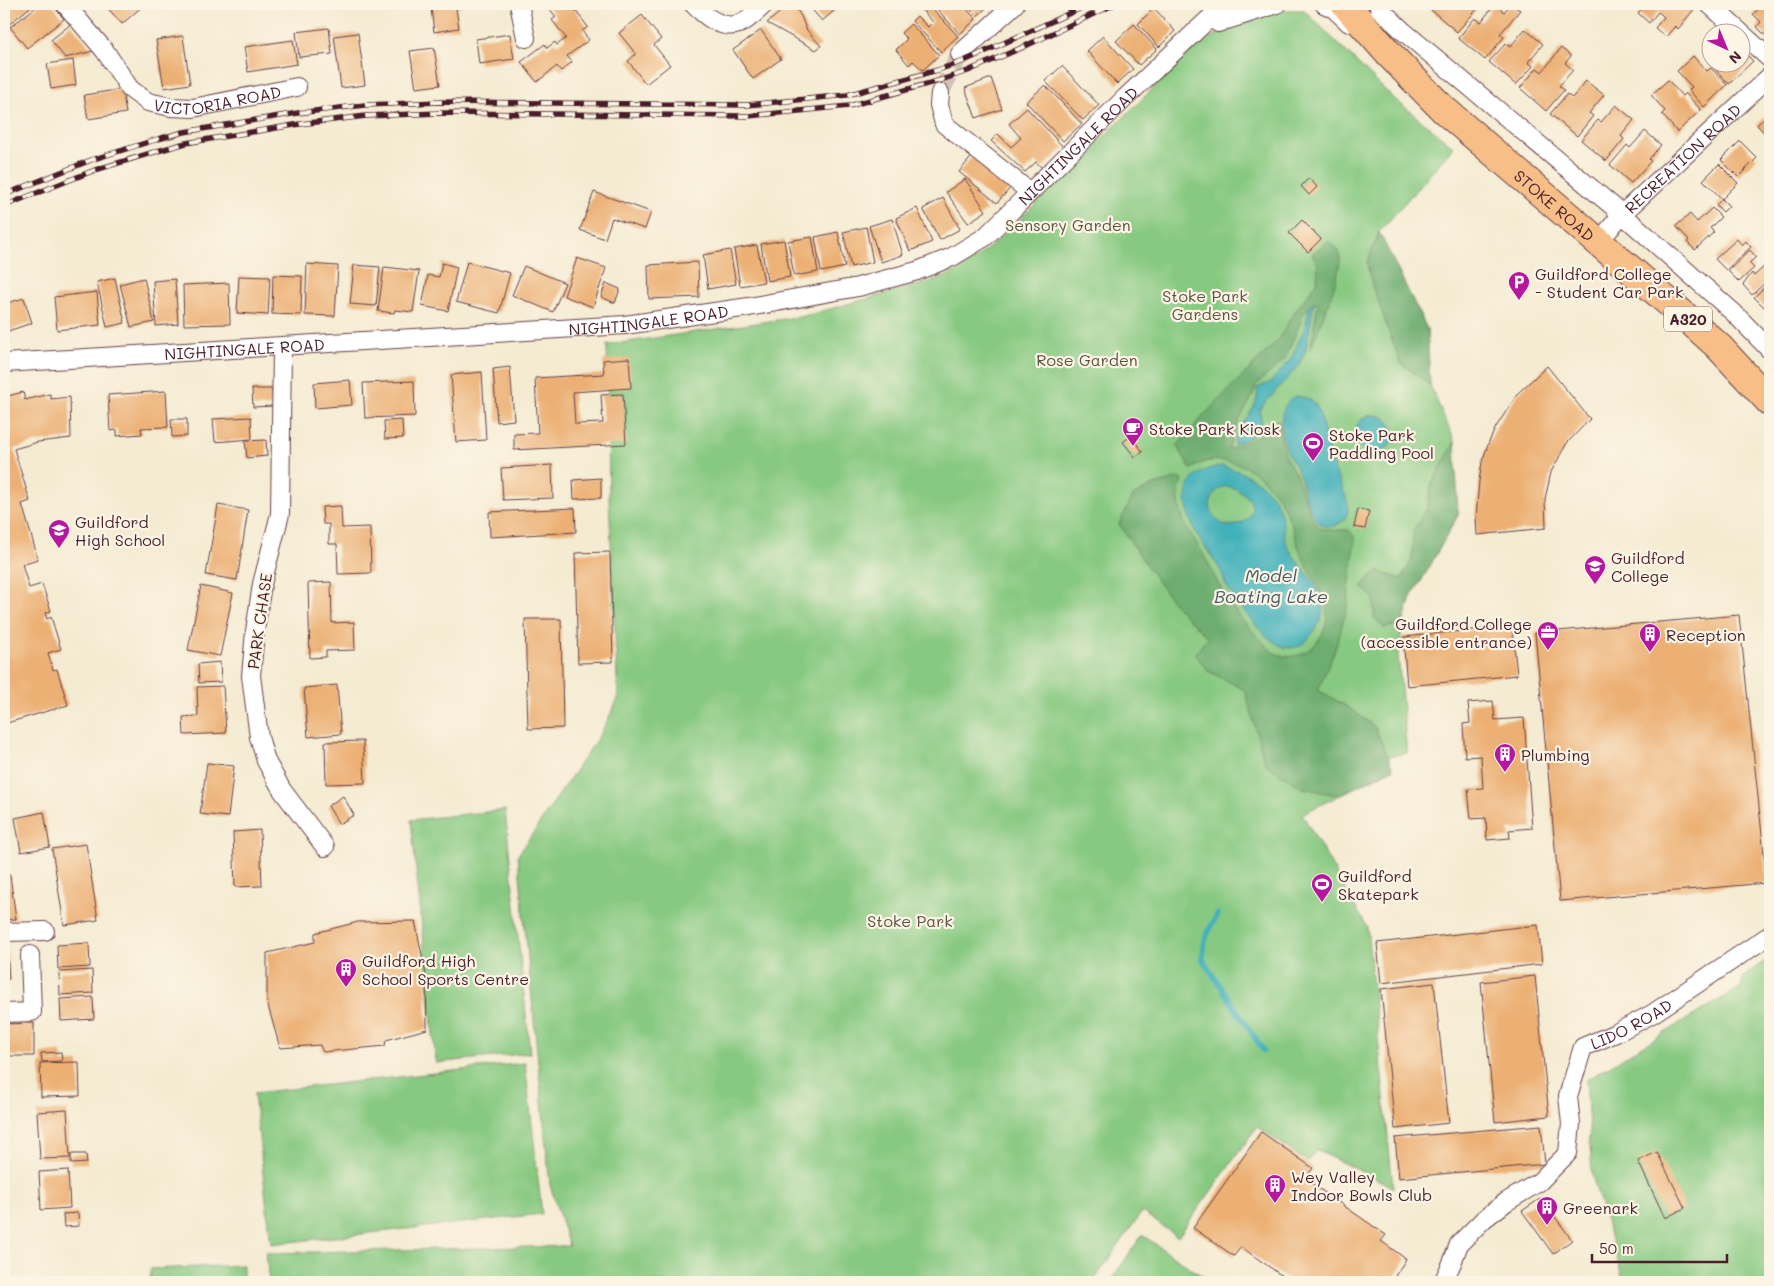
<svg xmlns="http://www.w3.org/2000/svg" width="1774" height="1286" viewBox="0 0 1774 1286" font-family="Mali,sans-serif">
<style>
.green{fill:#87c981;stroke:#687456}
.forest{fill:#6dad6f;stroke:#5c664d}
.water{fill:#40b0ba;stroke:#456872;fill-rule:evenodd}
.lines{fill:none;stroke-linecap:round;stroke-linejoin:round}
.stream{stroke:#40b0ba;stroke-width:5.5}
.building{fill:#ecb074}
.street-tunnel{stroke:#d2c2b1;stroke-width:18;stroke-dasharray:18 9;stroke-linecap:butt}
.street-casing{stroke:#643e44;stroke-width:20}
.primary-casing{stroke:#643e44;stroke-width:30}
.street{stroke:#fff;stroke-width:18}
.primary{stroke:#f7be88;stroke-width:28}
.rail-casing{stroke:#4a1f2b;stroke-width:5.5}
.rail{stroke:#fcf5e5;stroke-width:4;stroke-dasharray:11;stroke-linecap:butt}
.labels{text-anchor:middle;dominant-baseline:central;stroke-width:4.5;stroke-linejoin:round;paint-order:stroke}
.shield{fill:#fcf5e5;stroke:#7f5f63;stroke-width:1}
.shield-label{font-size:15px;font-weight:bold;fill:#4a1f2b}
.street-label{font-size:16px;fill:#4a1f2b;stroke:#fcf5e5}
.park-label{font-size:16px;fill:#5c5245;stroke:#fcf5e5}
.poi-label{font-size:16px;fill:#4a1f2b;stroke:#fcf5e5;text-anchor:start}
.water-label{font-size:18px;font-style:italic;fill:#465964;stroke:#fcf5e5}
</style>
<rect width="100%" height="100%" fill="#fcf5e5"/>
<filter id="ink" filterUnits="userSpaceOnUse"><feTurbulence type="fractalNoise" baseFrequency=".02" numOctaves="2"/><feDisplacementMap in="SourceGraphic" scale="10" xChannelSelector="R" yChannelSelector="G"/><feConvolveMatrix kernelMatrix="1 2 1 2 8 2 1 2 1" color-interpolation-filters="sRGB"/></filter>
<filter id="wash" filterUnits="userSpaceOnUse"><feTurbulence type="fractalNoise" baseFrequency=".0096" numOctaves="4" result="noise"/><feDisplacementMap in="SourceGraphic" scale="20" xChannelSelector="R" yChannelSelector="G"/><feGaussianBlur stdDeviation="1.12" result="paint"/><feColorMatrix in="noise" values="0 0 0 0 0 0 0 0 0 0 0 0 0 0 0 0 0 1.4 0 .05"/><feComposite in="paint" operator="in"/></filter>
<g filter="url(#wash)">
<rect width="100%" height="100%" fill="#f4ebd2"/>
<path class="green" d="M1286,10H1304L1392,97L1454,147L1379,232L1427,329L1430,385L1455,442L1458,515L1426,573L1411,597L1403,624L1398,655L1407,753L1388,757L1393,769L1302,814L1367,927L1393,1188L1385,1183L1316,1150L1308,1162L1257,1127L1178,1237L1142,1212L1093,1282H269L266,1253L569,1246L550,1185L518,855L601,733L618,699L609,497L607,345L804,316L940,279C968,268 993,245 1015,224L1188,54C1195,49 1202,43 1210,38C1233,25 1261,17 1286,10Z
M505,810L530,1053L436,1063L411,820Z
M1770,957V1282H1624L1592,1175L1586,1080L1741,987L1743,977Z
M525,1063L542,1214L271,1244L254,1093Z
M1142,1235L1211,1282H1110Z
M243,1265V1282H151L150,1269Z"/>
<path class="forest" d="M1379,232L1427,329L1430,385L1400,362L1372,285L1367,263Z
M1328,241C1331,244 1337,248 1339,252C1346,266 1316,334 1310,350L1318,303L1314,302L1304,313L1285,359L1256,385L1253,395L1238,422L1228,450L1258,436L1265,425L1279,420L1281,438L1286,458L1296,474L1311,517L1319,528L1330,530H1349L1355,538L1347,608L1336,647L1318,690L1348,707L1375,727L1393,769L1336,795L1303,788L1265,764L1245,690L1208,671L1195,654L1208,637C1170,607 1146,563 1119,524L1133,496L1151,486L1178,478L1182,480C1178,491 1178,501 1181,513C1183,524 1193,537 1199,547C1208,562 1215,578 1224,594C1234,611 1248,627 1262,641C1266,646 1273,653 1279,655C1304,663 1327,639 1327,615C1327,594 1312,579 1304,560C1298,548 1295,534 1290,521C1280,495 1259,467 1230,462C1213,459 1205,460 1191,469L1177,446L1206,413L1280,338L1290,319L1317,282L1318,264L1312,254Z
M1455,442L1458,515L1426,573L1411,597L1403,624L1384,628L1374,618V599L1361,586L1377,571L1401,579L1412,560L1413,531L1427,508L1432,483Z"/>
<path class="water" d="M1314,302L1306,349L1299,365L1259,410L1262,421L1251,437L1234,445C1235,439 1236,433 1239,429C1247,416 1260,405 1257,388L1271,382L1291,359L1304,330L1310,306Z
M1297,396L1309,399L1316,405C1318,411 1321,417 1322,423C1326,439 1329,455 1335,471C1339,483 1347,494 1348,507C1349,521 1332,533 1319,523C1308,514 1304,487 1299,474C1297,468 1293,463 1290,457C1281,440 1274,405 1297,396Z
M1355 434a19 19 0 1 1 38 0a19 19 0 1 1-38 0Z
M1222,466C1248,473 1273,486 1281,514C1284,524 1283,538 1288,547C1304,576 1340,597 1313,633C1307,641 1300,648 1289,648C1268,647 1237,603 1226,585C1223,580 1223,573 1219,568C1210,552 1196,537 1190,519C1180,489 1190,470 1222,466ZM1226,486C1233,487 1238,490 1244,494C1271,515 1223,544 1211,510C1208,499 1215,489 1226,486Z"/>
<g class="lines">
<path class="stream" d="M1218,914C1208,931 1203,940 1203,960L1263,1050"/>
</g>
<g id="blocks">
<path class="building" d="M4,4H34L8,25L4,21Z
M40,4H52L64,19L27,48L10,27Z
M104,4H145L122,24Z
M437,4H461L462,7L456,8L459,28L434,32L431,8L438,7Z
M546,4H578L579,6L575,10L588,27L582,31L589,40L567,56L572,62L561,71L557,66L537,82L521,62L545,44L547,48L555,42L557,45L566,38L552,20L556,17Z
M790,4H793L801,16L806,29L821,46L816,50L767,23Z
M807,4H838L840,6L822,21Z
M935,4H962L976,19L960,34L933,5Z
M965,4H991L977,16Z
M1436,4H1475L1479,7L1457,32L1431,10Z
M1495,4L1504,12L1511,4L1520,10L1500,34L1504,37L1485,60L1458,38L1475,18L1481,22Z
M1646,4H1689L1695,8L1678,29L1675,26L1666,37L1655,28L1664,17L1661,14L1658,12L1649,23L1638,13Z
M1764,4H1768L1770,6V40L1757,27L1761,22L1753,14Z
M929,5L958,36L941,52L912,21L917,16L928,27L933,22L922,10Z
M1154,8L1175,31L1159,47L1138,24Z
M642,15L661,39L654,45L670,65L646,84L628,61L636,54L619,33Z
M71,24L93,51L65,58L51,40Z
M911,24L939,55L923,70L913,61L909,65L896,50L907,39L901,33Z
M1134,24L1157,49L1139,65L1116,41Z
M329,28L332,54L299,57L296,32Z
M1525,29L1543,44L1528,62L1533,66L1516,85L1489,62L1506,43L1510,47Z
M761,30L781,59L753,79L733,50Z
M358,33L365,85L341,88L334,36Z
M510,34L514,59L479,64L476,39Z
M183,36L190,84L164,88L156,40Z
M1103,36L1133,69L1117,84L1087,51Z
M1712,39V55L1704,46Z
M293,40L297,64L248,72L244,47Z
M434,48L440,85L416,88L410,51Z
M1561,48L1571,56L1565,63L1573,70L1559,86L1564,90L1546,111L1520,88L1537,68L1542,72Z
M1742,50L1753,61L1729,84L1713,67L1718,62H1742Z
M1693,56L1707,71L1711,68L1727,85L1704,107L1689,90L1692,87L1677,71Z
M73,60L76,85L51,89L47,64Z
M1062,66L1099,105L1083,120L1045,81Z
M991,78L1002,109L976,118L965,88Z
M1668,80L1682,96L1685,93L1701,110L1677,132L1662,114L1665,111L1651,95Z
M1586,81L1604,95L1589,113L1593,116L1577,136L1550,114L1567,94L1572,98Z
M1045,85L1082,124L1063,141L1026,102Z
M122,89L126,113L88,119L84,95Z
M1616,105L1634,120L1621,136L1624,139L1606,161L1581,140L1598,120L1601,122Z
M1027,108L1064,148L1042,168L1036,162L1025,172L991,141L998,134L1011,147L1021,138L1009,124Z
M1766,116L1770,120V139L1757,125Z
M1645,131L1661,145L1649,159L1651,161L1631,183L1610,165L1627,145L1630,148Z
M1740,141L1757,158L1738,177L1721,160Z
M974,154L1012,186L997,203L959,172Z
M1719,164L1738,183L1722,199L1703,180Z
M1309,178L1317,187L1309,195L1301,186Z
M965,179L986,211L968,223L946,192Z
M594,192L651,212L645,229L612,218L605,239L580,230Z
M943,198L960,229L940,240L923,209Z
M1722,199L1729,206L1723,212L1716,205Z
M917,208L932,242L910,251L896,218Z
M1712,208L1721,217L1710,228L1714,232L1695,250L1687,242L1689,240L1676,226L1690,214L1697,222Z
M892,219L903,255L881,262L869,226Z
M1302,220L1321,239L1308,252L1289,233Z
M866,227L873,262L851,267L843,232Z
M838,232L845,267L821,272L815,237Z
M812,237L818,272L794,276L788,241Z
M1737,239L1742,245L1746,241L1751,247L1726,270L1715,259Z
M784,240L790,277L767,281L761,244Z
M757,245L764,282L740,286L734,249Z
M730,250L736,284L708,289L703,255Z
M1750,250L1756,257L1749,263L1754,268L1739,282L1728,271Z
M577,258L606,268L593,307L564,296Z
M1770,261V278L1752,295L1743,285L1752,273L1754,276Z
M467,262L510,273L499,313L456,302Z
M698,262L699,297L649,299L648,265Z
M442,263L457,267L448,311L422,306L428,275L439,277Z
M307,264L338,266L335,316L305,315Z
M354,265L380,267L376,306L350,304Z
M524,266L565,283L553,312L512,295Z
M384,267L419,271L413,312L395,310L394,313L378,311Z
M273,275L302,276L301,315L272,314Z
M239,276L270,277L268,315L237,313Z
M115,278L125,323L107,327L97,282Z
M144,278L154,322L131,327L120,284Z
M175,279L178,324L156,326L153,281Z
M1770,282V301L1764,307L1754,297Z
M229,283L230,324L184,325L183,285Z
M606,283L620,289L615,303L601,297Z
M97,292L100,325L57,330L54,297Z
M24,298L32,323L5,332L4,304Z
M629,358L631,388L573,392L575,424L603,423L601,395L623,394L626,444L514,450V434L538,433L535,378L604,374L603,360Z
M1547,366L1590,419L1567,443L1551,472L1545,499L1546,528L1477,535L1476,518L1479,481L1482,462L1488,444L1496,427L1518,393Z
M510,367L514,420L497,422L493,369Z
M482,372L486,440L456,442L451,375Z
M350,380L352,405L315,408L314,383Z
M414,381L415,416L365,418L363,383Z
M252,389H272L273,406L253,407Z
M166,391L168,427L141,428L142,434L117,436V430L110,431L108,395Z
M23,392L25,400L50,394L51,399L70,397L71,438L38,442L14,449L30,501L22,504L38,559L22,564L29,588L42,584L51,611L45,613L47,619L51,617L61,649L48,653L53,670L57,669L68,705L7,723L4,712V397Z
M251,417L252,439L215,442L213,419Z
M171,419H187V436L172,437Z
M402,420L403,438L385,439L384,421Z
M1131,436L1143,452L1135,457L1123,442Z
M266,440L267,456L247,458L245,441Z
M552,465L553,498L503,500L501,468Z
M601,478V498L574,499L573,480Z
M218,505L248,510L237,580L206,575Z
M341,506L342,528L370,527L371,573L338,574L337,544H329V524H323L322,507Z
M575,508L576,532L490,537L489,512Z
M1358,509L1369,511L1365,529L1354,527Z
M610,552L613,662L578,663L575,553Z
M331,582L332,623L354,622L355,650L326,651V657L310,658L308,583Z
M201,586L233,593L220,656L188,650Z
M1739,615L1767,883L1560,901L1535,633Z
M525,619H561L563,728L528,729Z
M1512,626L1517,675L1407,686L1403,637Z
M220,662L221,682L199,683L198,664Z
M337,685L341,734L308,737L304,688Z
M223,686L226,733L184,735L183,717L198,716L197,687Z
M1493,701L1495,720L1524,718L1532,828L1509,830L1510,838L1487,840L1486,818L1471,819L1468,789L1483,788L1481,756L1465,757L1463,724L1470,723L1468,703Z
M363,741L365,783L326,784L325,742Z
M4,761L8,780L4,781Z
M207,763L234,766L228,817L200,814Z
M343,796L354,815L339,824L328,806Z
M44,812L50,847L21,852L15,818Z
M260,830L262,886L235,887L233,832Z
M86,844L98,920L64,925L52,849Z
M10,875L16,919L4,920V876Z
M415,921L426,975L427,1029L386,1040L385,1046L323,1052L320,1045L280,1048L267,1002V953L315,942V933L358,922Z
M1538,925L1542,964L1381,983L1377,943Z
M89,943L90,967L58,969L57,945Z
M4,949H7L9,979L4,980Z
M92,970L93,993L60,995L59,972Z
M1535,976L1549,1116L1495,1122L1481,982Z
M1434,983L1449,1123L1395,1129L1381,989Z
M93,997L94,1019L61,1021L60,999Z
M34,1023V1056H4V1024Z
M61,1052L62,1061L42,1062L41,1053Z
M79,1062L80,1096L41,1097L40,1063Z
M67,1110L70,1158L40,1159L37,1112Z
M1541,1125L1545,1164L1399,1178L1395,1138Z
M1261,1132L1313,1168L1305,1179L1386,1235L1381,1241L1406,1259L1395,1276L1405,1282H1291L1241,1247L1234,1256L1193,1228Z
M1657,1152L1685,1208L1665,1218L1638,1161Z
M71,1154H86L87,1163L71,1164Z
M68,1170L70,1208L41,1210L39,1172Z
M1541,1198L1572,1240L1553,1254L1522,1211Z
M78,1213L79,1226L64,1227L63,1214Z"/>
</g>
</g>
<g filter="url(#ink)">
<use href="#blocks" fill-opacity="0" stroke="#643e44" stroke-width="1"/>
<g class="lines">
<path class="street-tunnel" d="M940,93L960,54"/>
<g class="street-casing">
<g id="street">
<path id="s1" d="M65,4L105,51L130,89L148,102L171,107L193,108L297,87"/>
<path d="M519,4L526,38"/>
<path d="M693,4C705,16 721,30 739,24C748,21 758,10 765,4"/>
<path d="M1324,4L1333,8L1349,23"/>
<path d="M1709,4L1770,59"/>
<path d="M1379,8L1403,31L1622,214L1734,313L1770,350"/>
<path d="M1218,23L1277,4"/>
<path d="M960,54L1015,4"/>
<path d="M940,93L939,105L944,124L1030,192"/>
<path id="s2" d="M1598,243L1622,214L1770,76"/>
<path d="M282,347L280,514L262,584L255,631L251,676L259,737L266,761L282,790L325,847"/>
<path id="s3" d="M4,363L625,325L749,307L858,287L917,271L952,257L985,237L1126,97L1198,29L1211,17L1236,4"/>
<path d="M4,932L45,931"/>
<path d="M4,1013L32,1012L30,955"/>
<path id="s4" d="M1443,1282L1452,1263L1459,1244L1484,1219L1506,1202L1539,1182L1568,1153L1571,1124L1568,1096L1583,1047L1616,1033L1652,1014L1770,935"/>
</g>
</g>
<g class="primary-casing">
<g id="primary">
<path id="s5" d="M1345,4L1390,55L1443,109L1687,318L1719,347L1770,402"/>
</g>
</g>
<use href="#street" class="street"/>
<use href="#primary" class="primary"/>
<g class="rail-casing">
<path id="rail" d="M4,195L91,160L158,139L184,132L298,113L365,105L440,102L747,105L847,95L938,70L964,61L1090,4
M4,206L95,170L161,150L186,143L300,124L366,116L440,113L748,116L849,106L941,80L968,71L1021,48L1115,4"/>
</g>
<use href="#rail" class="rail"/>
</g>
</g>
<defs>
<g id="parking-pin" transform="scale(1.125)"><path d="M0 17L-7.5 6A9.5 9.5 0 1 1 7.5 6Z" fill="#b5179e" stroke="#fcf5e5"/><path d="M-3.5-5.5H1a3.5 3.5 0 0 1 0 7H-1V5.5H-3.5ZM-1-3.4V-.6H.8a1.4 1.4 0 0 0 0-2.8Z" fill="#fff"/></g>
<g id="cafe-pin" transform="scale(1.125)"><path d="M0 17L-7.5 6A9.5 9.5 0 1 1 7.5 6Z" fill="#b5179e" stroke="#fcf5e5"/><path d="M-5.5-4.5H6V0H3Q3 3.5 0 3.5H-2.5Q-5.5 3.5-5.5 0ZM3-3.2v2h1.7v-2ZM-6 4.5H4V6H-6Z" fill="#fff"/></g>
<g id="stadium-pin" transform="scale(1.125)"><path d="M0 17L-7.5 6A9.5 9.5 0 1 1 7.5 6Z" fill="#b5179e" stroke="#fcf5e5"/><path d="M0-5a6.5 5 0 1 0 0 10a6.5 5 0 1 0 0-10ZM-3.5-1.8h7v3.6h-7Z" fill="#fff"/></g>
<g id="school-pin" transform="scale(1.125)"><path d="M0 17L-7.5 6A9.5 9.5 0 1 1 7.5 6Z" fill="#b5179e" stroke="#fcf5e5"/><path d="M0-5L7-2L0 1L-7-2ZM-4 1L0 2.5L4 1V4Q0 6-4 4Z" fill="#fff"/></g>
<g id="university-pin" transform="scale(1.125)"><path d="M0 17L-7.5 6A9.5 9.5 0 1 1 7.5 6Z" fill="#b5179e" stroke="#fcf5e5"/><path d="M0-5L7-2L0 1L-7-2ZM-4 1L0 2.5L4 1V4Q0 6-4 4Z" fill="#fff"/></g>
<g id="office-pin" transform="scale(1.125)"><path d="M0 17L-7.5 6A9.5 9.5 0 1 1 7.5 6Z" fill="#b5179e" stroke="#fcf5e5"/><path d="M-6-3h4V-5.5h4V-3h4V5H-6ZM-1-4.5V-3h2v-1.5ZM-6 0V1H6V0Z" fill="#fff"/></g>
<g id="building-pin" transform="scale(1.125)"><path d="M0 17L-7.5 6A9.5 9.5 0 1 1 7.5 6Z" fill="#b5179e" stroke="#fcf5e5"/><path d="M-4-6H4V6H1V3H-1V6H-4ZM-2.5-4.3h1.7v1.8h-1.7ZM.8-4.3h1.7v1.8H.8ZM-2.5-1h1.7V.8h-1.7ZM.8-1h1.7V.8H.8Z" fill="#fff"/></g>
</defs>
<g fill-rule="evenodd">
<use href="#parking-pin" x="1519" y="282"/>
<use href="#cafe-pin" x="1133" y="428"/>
<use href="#stadium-pin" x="1313" y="443"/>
<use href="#school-pin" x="59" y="530"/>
<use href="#university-pin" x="1595" y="566"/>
<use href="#office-pin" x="1548" y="632"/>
<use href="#building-pin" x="1650" y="634"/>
<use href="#building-pin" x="1505" y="754"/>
<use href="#stadium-pin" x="1322" y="884"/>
<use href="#building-pin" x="346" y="969"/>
<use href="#building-pin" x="1275" y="1185"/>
<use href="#building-pin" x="1547" y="1207"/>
</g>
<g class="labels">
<rect class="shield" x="1664" y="306.5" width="48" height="25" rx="4"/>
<g class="shield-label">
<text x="1688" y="319">A320</text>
</g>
<g class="street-label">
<text stroke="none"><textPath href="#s1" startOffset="200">VICTORIA ROAD</textPath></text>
<text stroke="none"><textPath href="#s3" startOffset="1126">NIGHTINGALE ROAD</textPath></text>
<text stroke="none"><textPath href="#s2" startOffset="120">RECREATION ROAD</textPath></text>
<text stroke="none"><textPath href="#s5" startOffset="291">STOKE ROAD</textPath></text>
<text stroke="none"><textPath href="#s3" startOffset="646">NIGHTINGALE ROAD</textPath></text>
<text stroke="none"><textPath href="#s3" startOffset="241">NIGHTINGALE ROAD</textPath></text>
<text transform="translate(259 621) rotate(-82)">PARK CHASE</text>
<text stroke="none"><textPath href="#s4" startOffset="346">LIDO ROAD</textPath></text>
</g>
<g class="park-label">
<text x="1068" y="224">Sensory Garden</text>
<text x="1205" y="295">Stoke Park<tspan x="1205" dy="18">Gardens</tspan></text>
<text x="1087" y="359">Rose Garden</text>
<text x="910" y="920">Stoke Park</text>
</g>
<g class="poi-label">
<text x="1535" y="273">Guildford College<tspan x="1535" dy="18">- Student Car Park</tspan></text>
<text x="1149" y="428">Stoke Park Kiosk</text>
<text x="1329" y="434">Stoke Park<tspan x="1329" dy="18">Paddling Pool</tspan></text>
<text x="75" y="521">Guildford<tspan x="75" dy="18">High School</tspan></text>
<text x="1611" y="557">Guildford<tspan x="1611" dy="18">College</tspan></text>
<text x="1532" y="623" text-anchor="end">Guildford College<tspan x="1532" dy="18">(accessible entrance)</tspan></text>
<text x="1666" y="634">Reception</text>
<text x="1521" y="754">Plumbing</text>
<text x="1338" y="875">Guildford<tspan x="1338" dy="18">Skatepark</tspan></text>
<text x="362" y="960">Guildford High<tspan x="362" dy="18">School Sports Centre</tspan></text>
<text x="1291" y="1176">Wey Valley<tspan x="1291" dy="18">Indoor Bowls Club</tspan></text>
<text x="1563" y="1207">Greenark</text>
</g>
<g class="water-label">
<text x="1271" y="575">Model<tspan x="1271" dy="21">Boating Lake</tspan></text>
</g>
</g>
<rect width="1774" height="1286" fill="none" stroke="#fcf5e5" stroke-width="20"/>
<g transform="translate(1726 48) rotate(136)"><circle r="24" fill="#fcf5e5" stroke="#b59f9b"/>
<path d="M0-4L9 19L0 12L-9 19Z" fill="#b5179e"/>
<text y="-8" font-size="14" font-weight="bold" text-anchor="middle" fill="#4a1f2b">N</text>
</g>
<path d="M1592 1254v8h135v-8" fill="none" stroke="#4a1f2b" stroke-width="2.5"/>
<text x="1599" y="1254" font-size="15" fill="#4a1f2b" stroke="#fcf5e5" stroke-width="4" paint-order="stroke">50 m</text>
</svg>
